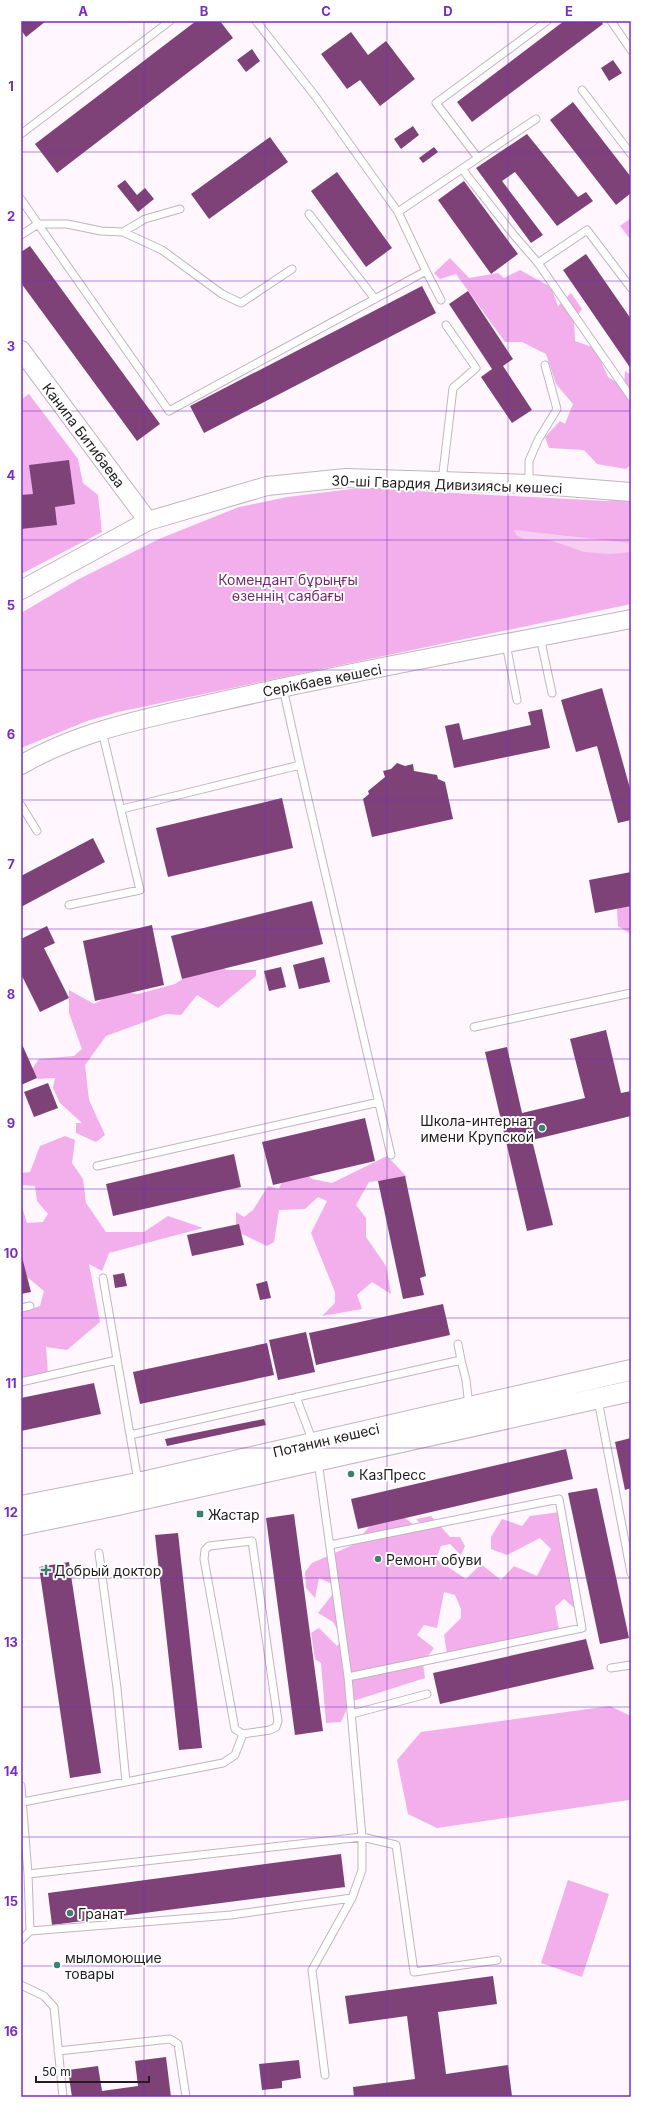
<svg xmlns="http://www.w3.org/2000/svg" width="652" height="2118" viewBox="0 0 652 2118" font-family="Inter,sans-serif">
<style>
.green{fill:#f2afeb}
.water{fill:#f7cef2}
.building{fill:#7e4278}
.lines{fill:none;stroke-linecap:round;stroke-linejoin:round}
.service-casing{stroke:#c2b4c0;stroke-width:9}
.tertiary-casing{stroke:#c2b4c0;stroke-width:20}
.secondary-casing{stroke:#c2b4c0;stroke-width:22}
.service{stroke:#fff;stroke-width:7}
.tertiary{stroke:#fff;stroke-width:18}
.secondary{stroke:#fff;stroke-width:20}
.grid{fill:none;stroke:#7b2cbf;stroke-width:1;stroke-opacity:0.55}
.poi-dot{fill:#3c8074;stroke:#fff;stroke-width:1.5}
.labels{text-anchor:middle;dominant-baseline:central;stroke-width:4;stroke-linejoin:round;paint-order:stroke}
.street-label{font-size:14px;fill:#221d21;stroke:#fff}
.park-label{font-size:14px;fill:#762970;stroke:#fff}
.poi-label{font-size:14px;fill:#221d21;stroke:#fff;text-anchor:start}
.neatline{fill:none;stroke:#7b2cbf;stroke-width:1.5}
.grid-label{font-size:13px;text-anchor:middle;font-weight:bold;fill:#7b2cbf}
</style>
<rect width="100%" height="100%" fill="#fff6fe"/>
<path class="green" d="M631,218V240L620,226Z
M450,258L469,278L498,273L504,278L520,270L551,287L558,306L571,293L582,309L574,321L575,341L595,348L608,377L624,387L625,371L631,375V464L626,469L597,464L584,450L549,448L545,437L560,421L565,424L573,404L556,384L546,354L522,342H505L456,274L440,279L434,273Z
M29,394L78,459L83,483L98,495L102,532L21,574V411L22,399Z
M359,488L606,501L631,498V604L118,712L87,721L21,748V613L79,579L159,539L239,507L287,497Z
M631,895V932L629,933L618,926L617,910L620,899Z
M208,962L227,970H256V976L218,1008L197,995L181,1015L166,1014L106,1036L85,1065L89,1100L105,1135L96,1142L76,1133V1123H82L60,1103L53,1088L55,1078L38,1079L32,1069L39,1059L74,1056L82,1049L69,1013V990L94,1004L118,991L138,994L175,984Z
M65,1136L75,1140L72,1163L83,1179L86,1203L106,1232H144L168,1216L203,1228L109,1253L102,1271L89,1264L100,1322L67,1350L46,1347L48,1374L21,1380V1309L25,1311L40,1306L44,1291L21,1272V1204L27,1223L43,1222L48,1214L37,1201L35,1186L21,1185V1173L30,1172L40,1146Z
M387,1156L407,1177L369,1182L356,1205L366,1218V1237L386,1266L391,1294L372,1282L357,1295L362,1309L322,1316L335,1303V1292L311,1233L327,1201L318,1197L305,1209L279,1210L274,1242L267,1246L236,1231V1212L244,1217L253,1210L268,1186L279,1189L286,1171L302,1169L312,1179L332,1183Z
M398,1512L416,1527L421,1524L416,1519L431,1516L450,1537H460L465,1546L461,1555L450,1544L441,1546L436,1559L466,1579L481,1564L501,1580L514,1566L537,1576L551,1549L540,1538L507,1555L491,1549V1537L502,1519L522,1526L530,1516L560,1512L576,1571L580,1613L564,1599L555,1607L559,1630L447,1654L444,1635L461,1618V1609L455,1595L444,1592L437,1628L424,1625L417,1635L434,1648L423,1663L425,1678L350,1702L341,1722L326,1723L321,1663L315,1659L311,1633L319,1628L337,1646L343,1640L333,1622L318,1613L332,1595V1584L319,1578L315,1598L306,1588L305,1572L312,1563L355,1544L376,1518Z
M610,1706L631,1716V1798L629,1800L437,1828L408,1814L397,1760L421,1732Z
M568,1880L609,1894L582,1977L541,1963Z"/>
<path class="water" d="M514,530L631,543V552L610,554L584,552L550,540L524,539L516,535Z"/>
<path class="building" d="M21,21H46L26,37L21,30Z
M196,21H220L233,38L57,173L35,144Z
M564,21H601L603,24L472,122L457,102Z
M351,32L368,55L386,41L415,79L380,106L360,80L347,89L321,54Z
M252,49L260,61L246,72L237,60Z
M613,60L622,73L609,81L601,68Z
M573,102L631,177V193L616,205L550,120Z
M413,126L419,135L401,149L394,139Z
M527,134L578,197L586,192L593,201L557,226L515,172L502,181L543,235L531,243L476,168Z
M270,137L288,162L209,219L191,194Z
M434,147L438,152L423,163L419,158Z
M337,172L392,248L366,267L311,191Z
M125,180L137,195L145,188L154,199L138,212L117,186Z
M464,181L518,254L491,274L438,200Z
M30,246L160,424L137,441L21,283V252Z
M586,254L631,319V369L563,270Z
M422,286L436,313L204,433L190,406Z
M468,291L513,359L503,366L532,410L512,423L481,377L492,369L449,304Z
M69,460L75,504L55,507L57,525L21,529V495L33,494L29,465Z
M602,688L631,792V820L618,823L597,746L576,752L561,700Z
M542,709L550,748L454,768L445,726L459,723L463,740L531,725L528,712Z
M397,763L405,766L413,764L414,771L437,775L438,779L445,782L453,819L372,837L363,799L369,794L368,791L385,777L383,771L391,769Z
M282,798L293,848L168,877L156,828Z
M93,838L105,862L21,907V876Z
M631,872V906L595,913L589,880Z
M312,901L323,944L182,979L171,936Z
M152,925L164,985L95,1001L83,941Z
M47,926L55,943L44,948L69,998L40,1012L21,974V939Z
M324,957L330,982L299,989L293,965Z
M281,967L286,987L269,991L264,971Z
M606,1030L621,1093L631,1091V1116L532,1140L553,1225L527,1231L485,1052L507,1047L522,1113L585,1098L570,1039Z
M21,1042L37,1078L21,1085Z
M48,1083L58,1108L34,1117L24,1092Z
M365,1118L375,1161L273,1185L262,1142Z
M234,1154L241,1187L113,1216L106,1184Z
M405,1176L426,1276L420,1278L424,1295L403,1299L378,1181Z
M239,1224L244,1245L192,1256L187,1235Z
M21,1253L31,1292L21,1294Z
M124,1273L127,1286L115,1288L113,1275Z
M267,1281L271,1298L260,1300L256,1284Z
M443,1304L450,1335L316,1365L309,1333Z
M306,1332L315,1372L278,1380L269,1340Z
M267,1343L274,1375L140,1404L133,1372Z
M94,1383L101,1414L21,1431V1398Z
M264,1419L266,1425L167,1446L165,1439Z
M631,1438V1488L625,1490L615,1442Z
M566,1449L573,1479L358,1529L351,1499Z
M597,1488L629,1638L600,1644L568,1493Z
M294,1514L323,1731L295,1735L266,1518Z
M178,1533L202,1748L179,1750L155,1535Z
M69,1562L101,1773L70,1778L39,1567Z
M586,1639L594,1669L440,1704L433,1673Z
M341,1854L345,1887L52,1925L48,1893Z
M493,1976L497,2004L438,2012L446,2074L508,2065L512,2096L354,2097L353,2087L415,2079L407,2016L349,2024L345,1996Z
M166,2057L171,2097H72L68,2070L98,2066L102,2091L138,2086L135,2061Z
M299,2060L301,2078L282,2081V2088L262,2090L259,2064Z"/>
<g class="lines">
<g class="service-casing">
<path id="service" d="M256,21L316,97L398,212L478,158L436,103L547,21
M611,21L631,50
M582,90L631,154
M21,134L170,21
M478,158L536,119
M462,169L513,234L538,263
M21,199L38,224H67L101,231L123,232L145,219L180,209
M309,214L375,299
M123,232L162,250L222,294L241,303L292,269
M21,235L38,224L169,411L426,271L398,212
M426,271L441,300
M631,288L587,230L538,263L631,397
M442,481L453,388L476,368L446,325
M529,484V461L538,440L557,409L545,365
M540,637L552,693
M506,644L517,700
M283,688L300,765
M21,805L37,831
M122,809L300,765L391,1155
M69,905L140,890L102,731
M474,1027L631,993
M97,1166L379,1102
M103,1278L138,1481
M21,1308L30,1306
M458,1344L461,1360
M21,1382L117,1360
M296,1397L313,1442
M598,1400L631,1573
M130,1435L461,1360L466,1380L469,1406
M318,1461L348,1677L362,1837L396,1845L414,1972L497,1960
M330,1545L559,1499L582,1628L348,1677
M99,1553L117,1688L126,1782
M611,1668L631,1665
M352,1714L427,1694
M21,1786L28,1874L30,1931L21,1940
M23,1802L223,1763L235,1755L243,1734L270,1730L276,1727L278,1721L252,1541L209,1546L205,1550L204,1559L235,1729L243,1734
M28,1874L362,1837V1870L352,1898L312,1970L325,2075
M30,1931L231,1915L352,1898
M21,1985L44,1996L54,2007L63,2097
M58,2051L170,2039L178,2044L186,2097"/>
</g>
<g class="tertiary-casing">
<path id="tertiary" d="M21,350L148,521
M21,590L148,521L267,486L346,478L529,484L631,492
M21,765C83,729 153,717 222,701C357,670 495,646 631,619"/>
</g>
<g class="secondary-casing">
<path id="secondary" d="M21,1506L138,1483L631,1370
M21,1525L113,1506L631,1391"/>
</g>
<use href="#service" class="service"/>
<use href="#tertiary" class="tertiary"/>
<use href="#secondary" class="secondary"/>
</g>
<path class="grid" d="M144,21V2097M265,21V2097M387,21V2097M508,21V2097M21,152H631M21,281H631M21,411H631M21,540H631M21,670H631M21,800H631M21,929H631M21,1059H631M21,1189H631M21,1318H631M21,1448H631M21,1578H631M21,1707H631M21,1837H631M21,1966H631"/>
<g class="poi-dot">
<circle cx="542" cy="1128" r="4"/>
<circle cx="351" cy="1474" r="4"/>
<rect x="196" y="1510" width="8" height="8" rx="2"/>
<circle cx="378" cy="1559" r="4"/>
<path d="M44 1564h4v4h4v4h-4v4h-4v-4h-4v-4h4z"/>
<circle cx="70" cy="1913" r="4"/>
<circle cx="57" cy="1965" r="4"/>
</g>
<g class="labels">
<g class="street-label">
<text transform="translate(84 435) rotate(53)">Канипа Битибаева</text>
<text transform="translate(447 484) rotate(2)">30-ші Гвардия Дивизиясы көшесі</text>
<text transform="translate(322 680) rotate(-11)">Серікбаев көшесі</text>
<text transform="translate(326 1440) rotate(-13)">Потанин көшесі</text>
</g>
<g class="park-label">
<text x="288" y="579">Комендант бұрыңғы<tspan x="288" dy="16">өзеннің саябағы</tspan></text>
</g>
<g class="poi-label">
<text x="534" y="1120" text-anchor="end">Школа-интернат<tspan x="534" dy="16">имени Крупской</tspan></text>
<text x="359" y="1474">КазПресс</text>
<text x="208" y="1514">Жастар</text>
<text x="386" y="1559">Ремонт обуви</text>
<text x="54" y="1570">Добрый доктор</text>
<text x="78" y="1913">Гранат</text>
<text x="65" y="1957">мыломоющие<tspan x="65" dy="16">товары</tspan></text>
</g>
</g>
<rect width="652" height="2118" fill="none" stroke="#ffffff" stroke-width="44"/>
<path d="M36 2076v6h113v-6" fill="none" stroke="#221d21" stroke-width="2"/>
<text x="42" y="2076" font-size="12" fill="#221d21" stroke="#ffffff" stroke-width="3" paint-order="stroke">50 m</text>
<rect x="22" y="22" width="608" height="2074" class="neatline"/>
<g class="grid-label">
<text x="83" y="16">A</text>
<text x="204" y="16">B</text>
<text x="326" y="16">C</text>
<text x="448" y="16">D</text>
<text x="569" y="16">E</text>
<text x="11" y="91">1</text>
<text x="11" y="221">2</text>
<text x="11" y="351">3</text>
<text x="11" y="480">4</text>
<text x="11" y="610">5</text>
<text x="11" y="739">6</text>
<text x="11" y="869">7</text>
<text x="11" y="999">8</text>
<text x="11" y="1128">9</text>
<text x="11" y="1258">10</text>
<text x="11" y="1388">11</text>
<text x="11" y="1517">12</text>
<text x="11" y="1647">13</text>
<text x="11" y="1776">14</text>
<text x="11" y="1906">15</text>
<text x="11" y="2036">16</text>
</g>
</svg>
